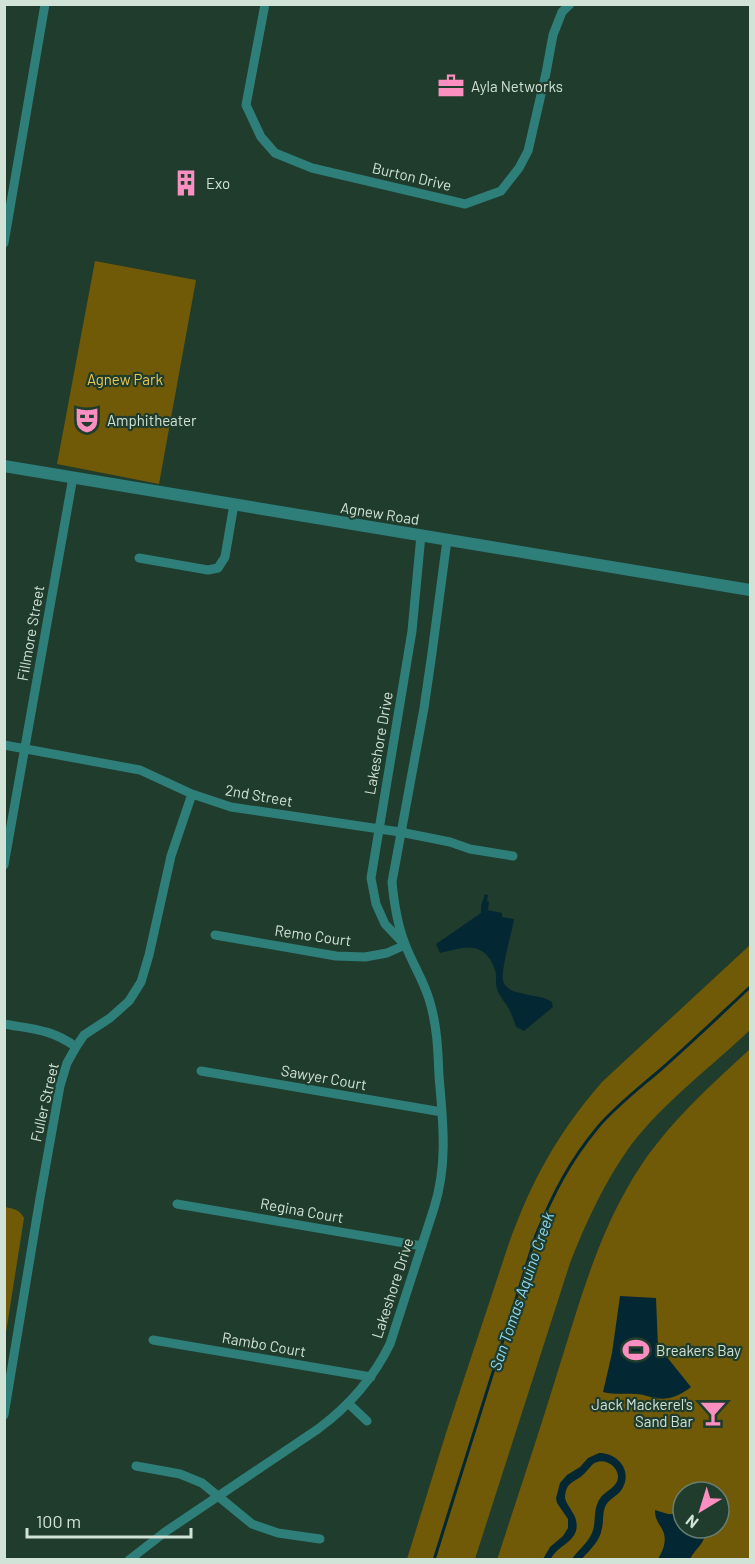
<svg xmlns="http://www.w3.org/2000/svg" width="755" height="1564" viewBox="0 0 755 1564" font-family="Barlow,sans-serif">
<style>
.green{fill:#705a07;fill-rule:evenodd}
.water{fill:#042833}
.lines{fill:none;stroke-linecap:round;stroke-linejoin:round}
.stream{stroke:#042833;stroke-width:3}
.minor{stroke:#2e7e7a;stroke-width:9}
.tertiary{stroke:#2e7e7a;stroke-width:12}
.labels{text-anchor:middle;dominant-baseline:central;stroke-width:4.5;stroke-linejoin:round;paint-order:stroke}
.poi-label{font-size:15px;fill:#d1e2d7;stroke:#203c2c;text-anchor:start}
.street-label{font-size:15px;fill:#d1e2d7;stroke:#203c2c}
.park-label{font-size:15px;fill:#edc751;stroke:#203c2c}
.water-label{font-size:16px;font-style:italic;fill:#8edaf6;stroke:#203c2c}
</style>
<rect width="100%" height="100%" fill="#203c2c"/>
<path class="green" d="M95,261L196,280L159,484L57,464Z
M750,945V1030C711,1067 664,1102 631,1145C605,1181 586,1222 570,1263L475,1559H407L446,1433L509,1243C532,1180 557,1134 602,1082Z
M750,1049V1559L497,1560C517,1498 538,1436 557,1374C580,1301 599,1228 642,1164C672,1120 711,1085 750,1049ZM683,1492H719V1528H683Z
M5,1207C14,1209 19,1209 24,1218L5,1339Z"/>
<path class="water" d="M485,894L488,895L487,901L489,902L488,910L502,913V917L514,919C512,933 501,968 503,980C504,988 514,992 521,993C532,997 542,995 552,1002L553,1007L524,1031L516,1027C514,1021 512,1015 509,1009C506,1003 499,996 497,989C495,983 497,976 495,970C485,940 464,947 440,953L436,944L481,913V906Z
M620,1296L656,1298L658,1346L691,1387C681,1395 669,1401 655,1398C649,1397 643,1394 636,1394C624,1393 615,1395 603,1392L612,1353Z
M599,1453C618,1453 633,1471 622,1489C618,1496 610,1498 606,1505C602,1512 604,1520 602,1528C600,1542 590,1549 582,1559H572C578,1550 587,1544 592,1533C597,1521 592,1509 601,1497C607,1490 618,1487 618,1476C617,1465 603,1457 593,1464C590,1467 587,1471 584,1474C573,1484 566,1481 565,1498C567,1506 574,1512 576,1520C581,1542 558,1544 551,1559H543L550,1547L563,1536L568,1528V1519L557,1503L556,1498L560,1483L567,1475L580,1467L588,1458Z
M655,1510L668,1514H683V1528H705C707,1543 696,1547 690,1559H658C663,1550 668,1540 662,1529C658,1522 655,1519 655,1510Z"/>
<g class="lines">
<path class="stream" d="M434,1560L536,1235C553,1194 569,1162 598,1127C616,1106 638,1089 659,1071C690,1044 720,1015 750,987"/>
<path class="minor" d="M265,4L246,105L261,137L275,153L312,168L465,204L501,191L519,168L528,151L546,73L553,35L562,12L570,4
M4,243L45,4
M139,558L208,570L218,568L225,557L234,504
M4,745L140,770L192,794L231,807L400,832L450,842L470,849L513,856
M4,865L73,477
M215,935L336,956L365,957L387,953L405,945
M404,944L385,924L376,904L371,878L412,631L421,535
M4,1024C32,1029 52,1029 76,1047
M201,1071L442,1112
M177,1204L422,1246
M153,1340L371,1377
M348,1403L367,1421
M4,1415L40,1198L60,1086L67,1063L76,1047L84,1035L110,1018L129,1001L141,982L149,955L171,856L192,794
M136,1466L180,1474L202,1483L252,1524L278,1533L320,1539
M129,1560L165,1532L318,1429C349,1406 373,1379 390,1344L434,1208C448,1164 443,1122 439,1076C438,1050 437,1024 429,999C423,979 412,963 405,944C397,924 394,903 392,882L424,708L432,653L447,540"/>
<path class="tertiary" d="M4,466C253,508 502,549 750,590"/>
</g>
<defs>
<g id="office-bare" transform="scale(2.07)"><path d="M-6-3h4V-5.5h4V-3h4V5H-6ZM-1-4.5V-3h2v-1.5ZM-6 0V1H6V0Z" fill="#fc8fc1" stroke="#203c2c" stroke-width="2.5" paint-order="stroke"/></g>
<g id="building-bare" transform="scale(2.07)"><path d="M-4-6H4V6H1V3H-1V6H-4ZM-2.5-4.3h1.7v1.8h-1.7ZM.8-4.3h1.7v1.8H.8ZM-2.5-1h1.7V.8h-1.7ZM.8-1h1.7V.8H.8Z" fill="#fc8fc1" stroke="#203c2c" stroke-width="2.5" paint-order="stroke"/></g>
<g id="theatre-bare" transform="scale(2.07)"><path d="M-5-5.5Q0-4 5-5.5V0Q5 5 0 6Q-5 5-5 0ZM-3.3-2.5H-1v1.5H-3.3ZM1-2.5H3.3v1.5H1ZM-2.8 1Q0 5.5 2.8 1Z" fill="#fc8fc1" stroke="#203c2c" stroke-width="2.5" paint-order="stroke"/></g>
<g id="stadium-bare" transform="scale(2.07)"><path d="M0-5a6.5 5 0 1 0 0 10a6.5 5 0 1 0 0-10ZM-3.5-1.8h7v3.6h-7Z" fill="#fc8fc1" stroke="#203c2c" stroke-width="2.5" paint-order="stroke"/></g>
<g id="bar-bare" transform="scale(2.07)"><path d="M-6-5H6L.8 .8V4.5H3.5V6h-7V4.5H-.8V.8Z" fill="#fc8fc1" stroke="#203c2c" stroke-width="2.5" paint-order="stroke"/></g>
</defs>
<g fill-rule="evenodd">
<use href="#office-bare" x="451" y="86"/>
<use href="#building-bare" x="186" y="183"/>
<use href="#theatre-bare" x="87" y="420"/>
<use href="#stadium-bare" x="636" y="1350"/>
<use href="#bar-bare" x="713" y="1413"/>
</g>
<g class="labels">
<g class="poi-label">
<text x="471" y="86">Ayla Networks</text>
<text x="206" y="183">Exo</text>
<text x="107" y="420">Amphitheater</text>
<text x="656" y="1350">Breakers Bay</text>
<text x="693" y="1404" text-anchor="end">Jack Mackerel's<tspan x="693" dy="17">Sand Bar</tspan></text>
</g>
<g class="street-label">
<text transform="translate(412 176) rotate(13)">Burton Drive</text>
<text transform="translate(380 513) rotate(9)">Agnew Road</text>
<text transform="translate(30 633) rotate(-80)">Fillmore Street</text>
<text transform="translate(378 743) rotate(-80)">Lakeshore Drive</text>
<text transform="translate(259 795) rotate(10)">2nd Street</text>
<text transform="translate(313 935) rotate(8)">Remo Court</text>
<text transform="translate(324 1077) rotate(10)">Sawyer Court</text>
<text transform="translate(44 1102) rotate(-77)">Fuller Street</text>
<text transform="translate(302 1210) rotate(10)">Regina Court</text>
<text transform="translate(392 1288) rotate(-72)">Lakeshore Drive</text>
<text transform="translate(264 1344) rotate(10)">Rambo Court</text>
</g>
<g class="park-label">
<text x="125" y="379">Agnew Park</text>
</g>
<g class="water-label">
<text transform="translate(521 1291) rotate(-71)">San Tomas Aquino Creek</text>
</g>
</g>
<rect width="755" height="1564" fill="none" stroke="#d1e2d7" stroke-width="12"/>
<g transform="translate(701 1510) rotate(218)"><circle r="28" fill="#203c2c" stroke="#677e70" stroke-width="1.5"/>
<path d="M0-4.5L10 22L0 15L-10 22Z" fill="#fc8fc1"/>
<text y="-9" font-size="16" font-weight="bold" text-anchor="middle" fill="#d1e2d7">N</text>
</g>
<path d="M27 1528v9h164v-9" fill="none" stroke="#d1e2d7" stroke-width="3"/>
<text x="36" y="1528" font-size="18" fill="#d1e2d7" stroke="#203c2c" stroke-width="4.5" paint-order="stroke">100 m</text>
</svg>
